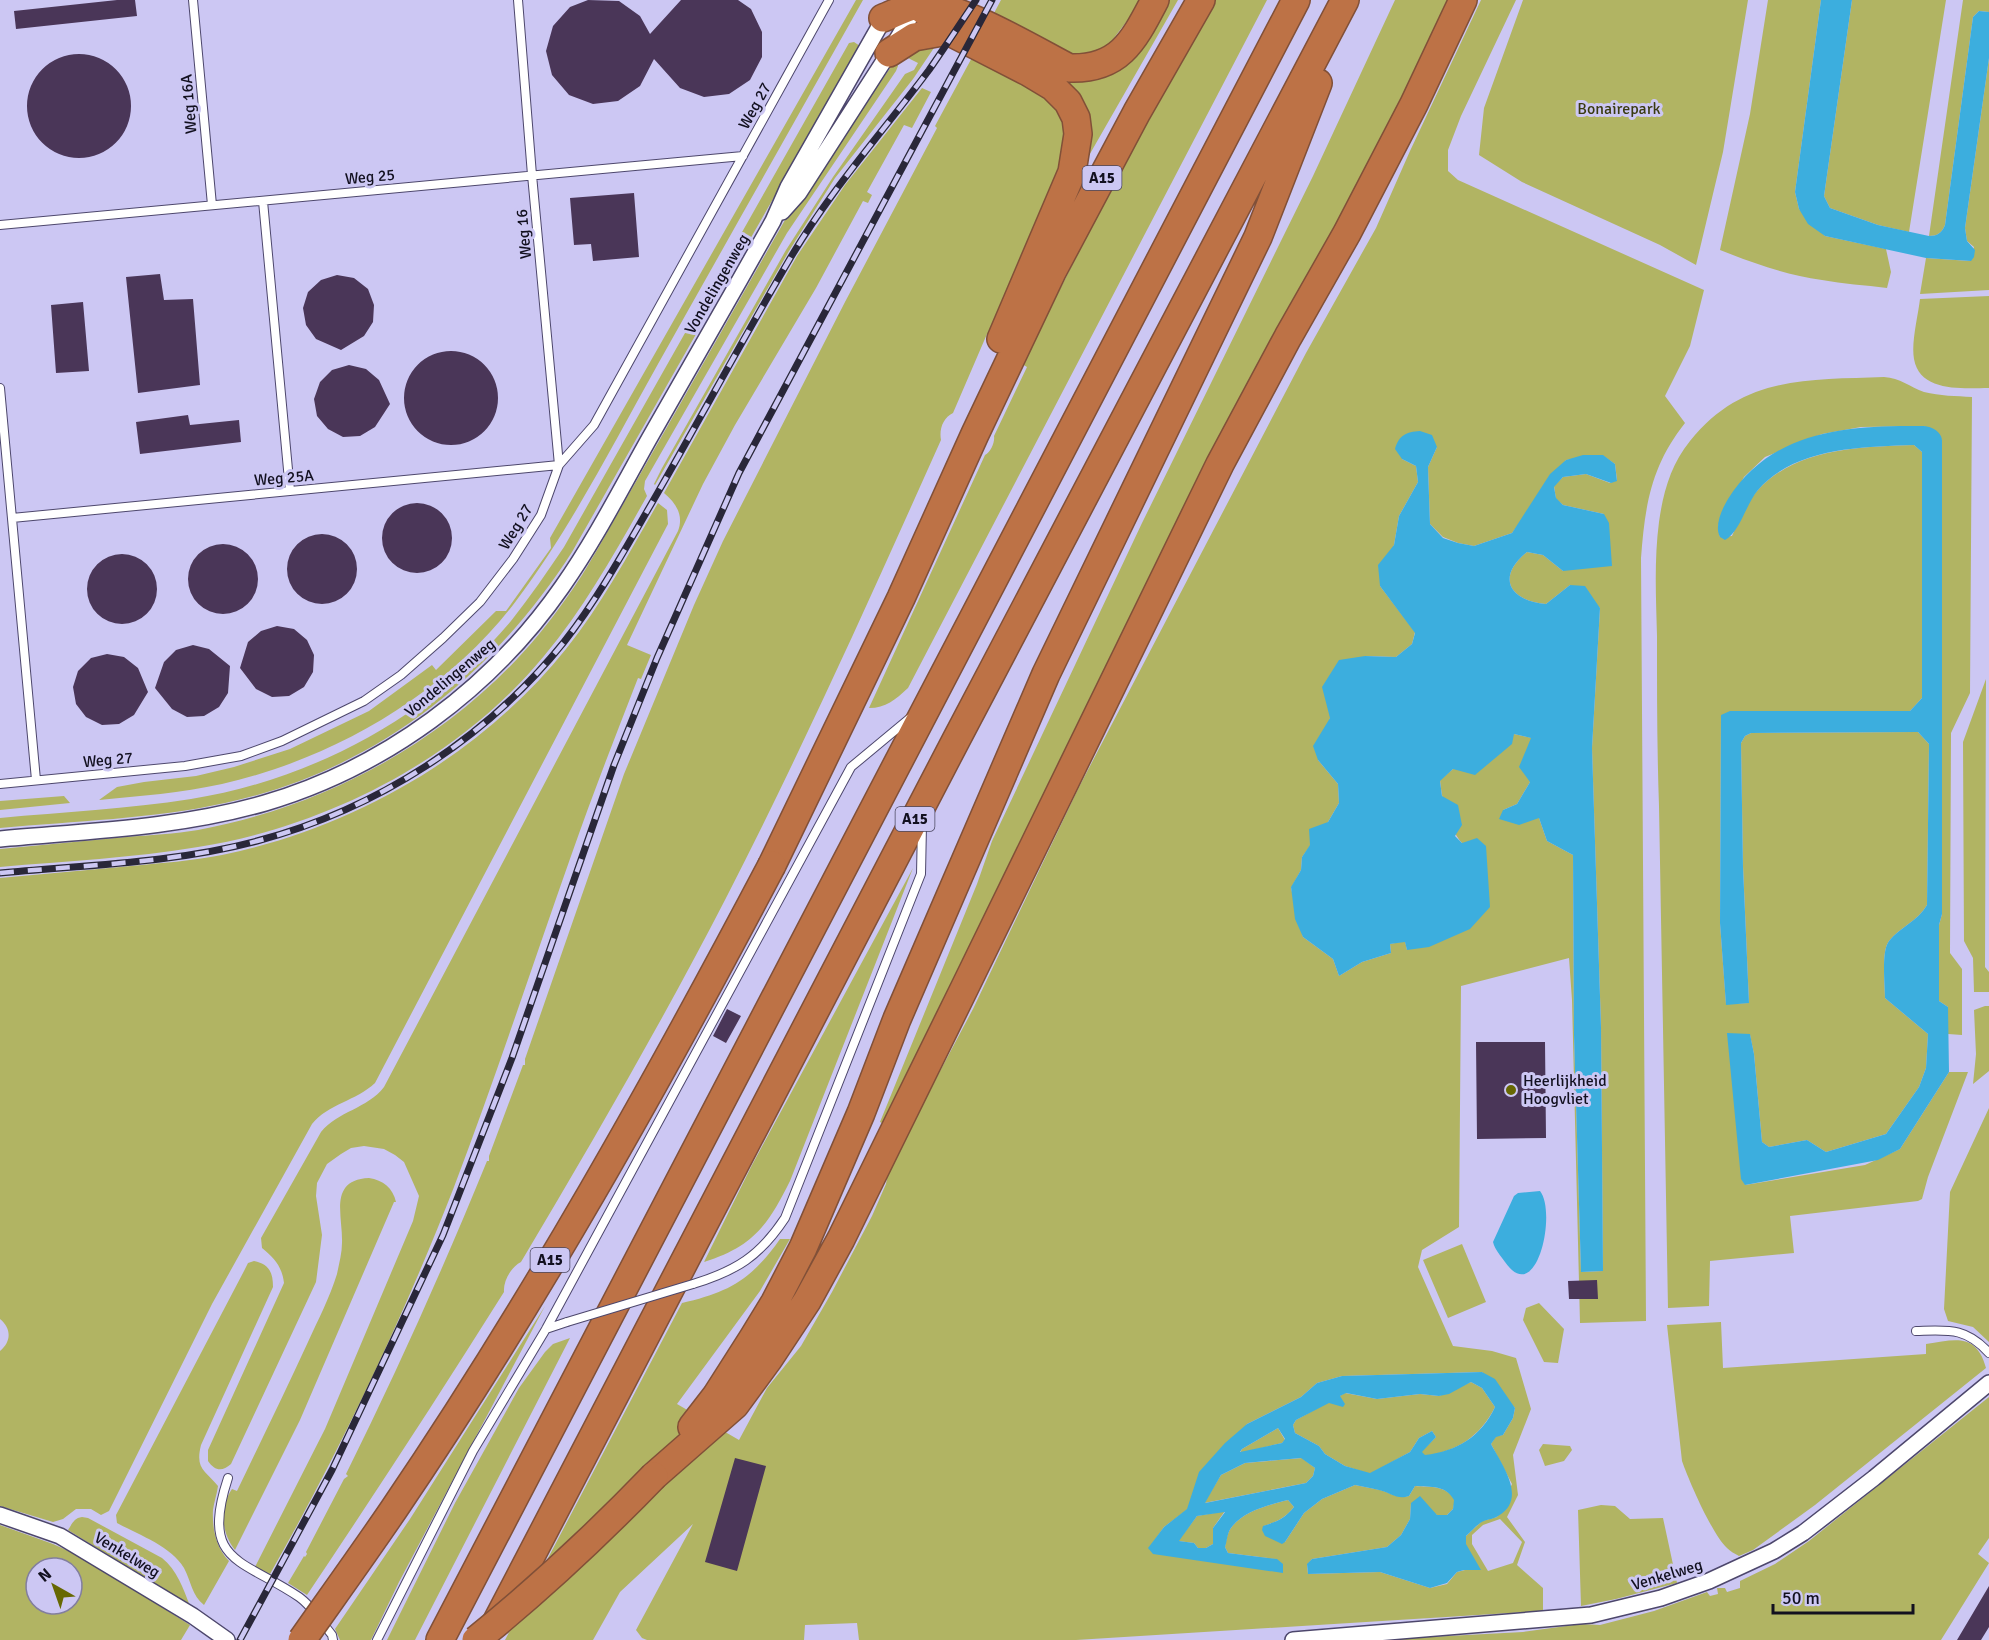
<svg xmlns="http://www.w3.org/2000/svg" width="1989" height="1640" viewBox="0 0 1989 1640" font-family="Signika,sans-serif">
<style>
.green{fill:#b1b463;fill-rule:evenodd}
.water{fill:#3caede;fill-rule:evenodd}
.building{fill:#4a3658}
.lines{fill:none;stroke-linecap:round;stroke-linejoin:round}
.service-casing{stroke:#4d476c;stroke-width:10}
.minor-casing{stroke:#4d476c;stroke-width:18}
.motorway-casing{stroke:#815038;stroke-width:30}
.service{stroke:#fff;stroke-width:8}
.minor{stroke:#fff;stroke-width:15}
.motorway{stroke:#bd7246;stroke-width:27}
.rail-casing{stroke:#292739;stroke-width:7}
.rail{stroke:#ccc7f3;stroke-width:4.5;stroke-dasharray:14;stroke-linecap:butt}
.service-bridge-casing{stroke:#4d476c;stroke-width:10;stroke-linecap:butt}
.motorway-bridge-casing{stroke:#815038;stroke-width:30;stroke-linecap:butt}
.service-bridge{stroke:#fff;stroke-width:8}
.motorway-bridge{stroke:#bd7246;stroke-width:27}
.poi-dot{fill:#676803;stroke:#ccc7f3;stroke-width:2}
.labels{text-anchor:middle;dominant-baseline:central;stroke-width:6;stroke-linejoin:round;paint-order:stroke}
.shield{fill:#ccc7f3;stroke:#4a475f;stroke-width:1.5}
.shield-label{font-size:15px;font-weight:bold;fill:#12101f}
.street-label{font-size:16px;fill:#12101f;stroke:#ccc7f3}
.park-label{font-size:16px;fill:#393a10;stroke:#ccc7f3}
.poi-label{font-size:16px;fill:#12101f;stroke:#ccc7f3;text-anchor:start}
</style>
<rect width="100%" height="100%" fill="#ccc7f3"/>
<path class="green" d="M856,0H863C795,121 726,243 658,364C613,444 571,528 516,601C446,694 333,759 222,784C181,793 140,796 99,800L117,787L144,782L196,776L234,767L290,749L369,711L432,665L436,670L496,611H506L551,548L550,538Z
M1001,0H1143L1104,51L1080,56L1066,53L993,15Z
M1162,0H1178L1087,159L1053,73L1076,80Z
M1213,0H1267L908,688C895,700 886,708 869,708L985,455C991,452 995,442 994,436L1027,367L1022,364L1127,157Z
M1395,0H1453L886,1125L880,1122L977,884L992,841L1142,523L1313,176Z
M1481,0H1516L1461,116L1448,150V171L1458,180L1704,290L1690,346L1665,396L1685,423C1651,466 1645,505 1641,558L1646,1321L1580,1323L1572,1000L1569,958L1461,986L1459,1227L1422,1250L1418,1267L1453,1346L1492,1351L1516,1358L1531,1409L1513,1455L1518,1495L1507,1517L1525,1542L1517,1565L1543,1588V1611L1076,1640H859L857,1623L805,1625L804,1640H647L642,1638L636,1630L693,1524L620,1592L593,1640H505L682,1303C730,1292 752,1279 780,1239H790L760,1291L677,1404L739,1440L767,1388L801,1346L832,1292L872,1216L886,1184L889,1167L973,1009L1078,789L1306,353L1376,228L1410,151ZM1437,447L1428,467L1430,524L1443,537L1458,543L1474,546L1512,533L1566,460L1602,455L1615,464L1617,480L1610,483L1586,474L1563,477L1554,486L1556,499L1563,505L1604,514L1563,571L1543,555L1527,552C1496,577 1509,601 1546,604L1570,585L1600,608L1592,748L1601,1027L1603,1271L1581,1272L1574,1035L1573,855L1547,841L1539,818L1503,810L1517,804L1530,782L1532,738L1514,734L1453,769L1440,780C1442,801 1448,827 1462,843L1407,950L1405,941L1390,944L1391,953L1362,962L1339,976L1333,959L1303,937L1291,888L1301,870L1302,857L1328,822L1339,803L1338,784L1318,760L1330,718L1365,656L1396,657L1412,644L1415,632L1380,586L1394,545L1399,516L1418,482L1416,466L1402,459ZM1482,1372L1515,1408L1513,1418L1503,1435L1496,1436L1491,1444L1512,1484L1497,1517L1482,1521L1466,1536L1465,1570L1457,1572L1447,1584L1430,1588L1380,1572L1308,1574L1307,1565L1312,1559L1387,1547L1401,1535L1410,1519L1411,1503L1437,1515H1447L1453,1509L1455,1500C1446,1485 1430,1487 1415,1486L1409,1496C1397,1499 1391,1493 1380,1490C1372,1488 1363,1487 1355,1485L1322,1499L1304,1513L1285,1542L1264,1526C1278,1521 1284,1519 1294,1507L1288,1500C1269,1505 1243,1511 1231,1528C1227,1533 1226,1542 1225,1547L1228,1553L1277,1559L1149,1548L1164,1527L1188,1509L1247,1424L1301,1397L1317,1383L1342,1376ZM1500,1519L1522,1542L1513,1563L1488,1571L1472,1544V1535L1483,1525Z
M1523,0H1748L1723,152L1696,265L1660,245L1522,182L1479,155L1484,108Z
M1768,0H1821L1795,192L1799,209L1825,236L1886,249L1891,272L1887,288C1865,285 1843,284 1822,280C1786,275 1753,263 1720,250L1750,114Z
M1852,0H1946L1909,232L1878,225L1830,208L1824,196Z
M1963,0H1989V12L1979,11L1973,17L1945,225C1942,233 1937,236 1929,236Z
M940,39L913,79L835,178L789,251L655,485L654,484L662,468L786,250L833,177L905,74L914,70L918,63L900,54Z
M854,42L860,46L572,552C491,678 374,771 225,803C152,819 75,821 0,828V818C63,812 128,809 191,799C312,780 432,715 511,621C530,597 547,572 564,547L849,43Z
M975,52L1063,108L1070,142L993,336L987,334L953,413C943,418 939,429 941,440C872,594 803,748 726,898C662,1022 592,1143 521,1262C511,1267 503,1281 504,1292C440,1394 374,1495 307,1595L288,1583L304,1556L305,1557L307,1554L306,1552L344,1479L348,1476L346,1474C397,1371 443,1269 487,1161H489V1156L523,1065H525V1059L624,774L694,605L723,541L845,302L937,128L935,126Z
M1989,58V290L1920,294L1926,258L1970,261L1974,247L1967,241L1965,228Z
M895,61L898,66L896,71L787,233L645,481L644,489L647,496C616,551 585,607 544,656C460,758 329,826 198,847C133,858 66,861 0,867V849C42,845 84,841 126,837C150,835 175,834 198,830C344,803 480,722 565,600C577,584 587,567 597,550L785,220Z
M922,88L931,92L912,128L904,125L867,192L872,195L868,203L863,201L816,288L735,425L703,484L627,645L651,655L641,679L638,678C615,737 592,796 571,856C532,966 496,1077 454,1187C403,1318 340,1451 270,1574L255,1567L325,1429L413,1221L419,1196L404,1162L395,1155L384,1149L364,1146L351,1148L341,1154L327,1164L317,1183L316,1196L322,1235L316,1282L231,1464C222,1472 215,1471 208,1461V1450L284,1283C282,1266 274,1258 262,1248L261,1238L321,1132C338,1111 367,1109 384,1087L678,531C684,515 676,503 664,493L797,256L845,185Z
M1989,296V388C1964,388 1920,393 1914,359C1911,343 1918,316 1920,299Z
M1884,377C1900,378 1910,387 1924,392C1940,396 1956,396 1972,397L1970,693L1951,733L1950,953L1962,969V1035L1948,1034V1007L1939,1001V925L1942,914V440L1924,426L1861,427L1822,434L1765,457L1744,477L1718,526L1720,537L1732,536C1737,525 1742,513 1748,503C1784,448 1856,447 1914,445L1922,452V698L1910,711L1721,715L1720,923L1726,1004L1749,1003L1743,866L1741,743L1745,736L1751,733L1918,732L1929,744L1927,905C1918,921 1900,927 1889,941C1881,951 1885,985 1885,998L1928,1034L1926,1068L1919,1087L1886,1134L1826,1152L1807,1140L1769,1147L1762,1142L1754,1054L1750,1035L1745,1185L1865,1165L1900,1149L1949,1072H1968L1928,1177L1922,1199L1918,1201L1790,1216L1794,1253L1710,1261L1709,1306L1668,1308C1665,1140 1662,973 1659,806C1657,749 1657,693 1657,636C1656,598 1654,560 1659,522C1663,493 1671,464 1690,441C1743,375 1808,380 1884,377Z
M658,503L667,510L668,524L375,1083C356,1101 328,1104 312,1124L212,1304L109,1511L101,1515L91,1509H76L63,1519L53,1522L0,1506V1351C11,1342 12,1329 0,1319V878C44,874 88,870 131,866C161,863 192,861 222,855C354,828 481,755 566,649C602,604 629,553 658,503Z
M1986,679L1985,967L1989,972V992H1974L1973,958L1964,941L1963,742Z
M64,796L70,803L0,810V801Z
M913,868L790,1181C768,1225 753,1247 704,1262L752,1165Z
M1985,1006H1989V1071L1973,1084L1976,1054L1974,1010Z
M1989,1108V1342L1973,1327L1948,1321L1944,1309L1950,1192Z
M369,1178C383,1180 393,1188 396,1202H394L300,1420L235,1550C221,1532 219,1508 232,1489L237,1491C261,1441 285,1392 308,1342C318,1320 330,1297 337,1274C339,1264 342,1253 342,1243C343,1216 328,1180 369,1178Z
M1462,1244L1486,1302L1448,1318L1423,1260Z
M254,1261C269,1264 273,1272 273,1287L201,1445C195,1469 205,1470 218,1486C217,1494 214,1502 213,1510C212,1528 216,1548 229,1561L204,1605C192,1596 191,1581 184,1568C171,1546 139,1535 117,1523L116,1515L244,1271L248,1263Z
M1539,1303L1564,1329L1558,1363L1544,1362L1523,1320L1526,1308Z
M545,1306L399,1582L371,1640H340L335,1629L410,1519Z
M1721,1322L1723,1368L1926,1354V1344C1955,1340 1976,1332 1986,1368L1815,1505L1753,1550L1739,1556C1735,1554 1730,1551 1727,1548C1712,1534 1689,1481 1682,1461L1667,1325Z
M570,1338L415,1640H387L455,1503L519,1388L545,1352L553,1344Z
M1471,1382L1482,1388L1495,1407C1480,1437 1457,1451 1425,1456L1421,1452L1436,1437L1432,1431L1419,1438L1410,1452L1370,1474L1345,1466L1325,1454L1319,1446L1295,1433L1293,1425L1296,1420L1345,1393L1377,1399L1420,1394L1439,1396Z
M1989,1397V1538L1978,1554L1989,1563L1941,1640H1373L1523,1632L1581,1624L1600,1625L1654,1611L1707,1592L1710,1596L1718,1594L1717,1588H1725L1727,1592L1740,1588V1581L1775,1564L1809,1541Z
M1278,1428L1285,1440L1282,1443L1240,1453L1242,1449Z
M1543,1444L1570,1446L1572,1450L1564,1461L1545,1466L1539,1450Z
M1302,1458L1315,1468L1313,1476L1306,1483L1204,1503L1221,1475L1245,1463Z
M1601,1505L1615,1506L1630,1519L1663,1518L1677,1583L1616,1599L1581,1606L1578,1510Z
M1225,1511L1213,1528V1544L1206,1548H1198L1194,1543L1178,1541L1197,1516Z
M82,1517L88,1518L162,1558C177,1570 183,1588 190,1606L68,1530C72,1524 74,1518 82,1517Z
M0,1525L53,1544L84,1558L190,1625L181,1640H0ZM36,1568H72V1604H36Z"/>
<path class="water" d="M1821,0H1852L1824,196L1830,208L1878,225L1929,236C1937,236 1942,233 1945,225L1973,17L1979,11L1989,12V58L1965,228L1967,241L1975,250L1974,257L1971,261L1926,258L1825,236L1808,224L1799,209L1795,192Z
M1924,426C1932,427 1941,431 1942,440V914L1939,925V1001L1948,1007L1949,1072L1900,1149L1878,1160L1745,1185L1741,1179L1727,1033L1750,1034L1754,1054L1762,1142L1769,1147L1807,1140L1826,1152L1886,1134L1919,1087L1926,1068L1928,1034L1885,998C1885,985 1881,951 1889,941C1900,927 1918,921 1927,905L1929,744L1918,732L1751,733L1745,736L1741,743L1743,867L1749,1003L1726,1005L1720,923L1721,715L1730,711H1910L1922,698V452L1914,445C1861,447 1796,447 1758,490C1746,504 1740,532 1725,540L1720,537C1714,526 1722,509 1728,499C1772,429 1850,425 1924,426Z
M1420,431L1432,435L1437,447L1428,467L1430,524L1443,538L1458,543L1474,546L1512,533L1550,474L1566,460L1583,455H1603L1615,464L1617,481L1611,483L1586,474L1563,477L1554,487L1556,498L1563,505L1604,514L1609,523L1612,566L1563,571L1543,555L1527,552C1496,577 1509,601 1546,604L1570,585L1585,586L1600,608L1592,748L1601,1027L1603,1271L1581,1272L1574,1035L1573,855L1547,841L1539,818L1519,825L1499,819L1503,810L1517,804L1530,782L1519,767L1531,738L1514,734L1512,744L1475,775L1453,769L1440,781L1442,796L1458,805L1462,825L1455,836L1462,843L1477,838L1486,846L1490,907L1470,929L1429,947L1407,950L1405,942L1390,944L1391,953L1362,962L1339,976L1333,959L1303,937L1295,919L1291,887L1301,870L1302,857L1310,845L1309,829L1328,822L1339,803L1338,784L1318,760L1313,746L1330,718L1322,687L1339,660L1365,656L1396,657L1412,644L1415,633L1380,586L1378,565L1394,545L1399,516L1418,482L1416,466L1402,459L1395,449C1399,435 1406,432 1420,431Z
M1540,1191C1557,1212 1537,1308 1505,1262C1501,1256 1495,1250 1493,1242L1514,1196L1518,1193Z
M1482,1372L1495,1379L1515,1408L1513,1418L1503,1435L1496,1437L1491,1444C1502,1465 1528,1499 1498,1516C1494,1519 1489,1519 1484,1521C1478,1523 1472,1531 1466,1536V1544L1481,1570H1464L1457,1572L1447,1583L1430,1588L1380,1572L1308,1574L1307,1564L1312,1559L1387,1547L1401,1535L1410,1519L1411,1503L1420,1496L1437,1515H1447L1453,1509L1454,1500C1446,1485 1431,1487 1415,1486L1409,1496C1397,1500 1391,1493 1379,1490C1372,1488 1363,1487 1355,1485L1322,1499L1304,1513L1285,1542L1282,1544L1265,1536L1262,1530L1263,1526C1278,1521 1284,1519 1294,1507L1288,1500C1269,1505 1243,1511 1231,1528C1227,1533 1227,1542 1225,1547L1228,1553L1277,1559L1283,1564V1573L1153,1554L1148,1548L1164,1527L1187,1509L1199,1472L1225,1443L1247,1424L1301,1397L1317,1383L1342,1376ZM1471,1382L1482,1388L1495,1407C1481,1437 1457,1451 1425,1455L1422,1452L1436,1437L1432,1431L1419,1438L1410,1452L1370,1473L1345,1466L1325,1454L1319,1446L1295,1433L1293,1425L1296,1420L1329,1403L1343,1407L1345,1404L1340,1396L1346,1393L1377,1399L1420,1394L1439,1396L1449,1394ZM1278,1428L1285,1439L1282,1443L1240,1452L1242,1449ZM1301,1458L1315,1468L1313,1476L1306,1483L1205,1503L1221,1475L1245,1463ZM1225,1512L1213,1528V1544L1206,1548H1198L1194,1543L1179,1541L1197,1516Z"/>
<path class="building" d="M117,0H135L137,16L16,29L14,11Z
M588,0L619,1L640,16L650,34L681,0H738L751,9L762,32V57L750,80L729,94L704,97L680,88L654,59L640,86L618,101L593,104L569,95L552,75L546,51L553,26L570,7Z
M27 106a52 52 0 1 1 104 0a52 52 0 1 1-104 0Z
M634,193L639,257L593,261L591,244L574,245L570,198Z
M160,274L164,300L193,299L200,385L138,393L126,277Z
M337,275L354,278L368,289L374,305L373,322L364,336L341,350L316,339L306,325L303,308L308,292L321,280Z
M83,302L89,371L56,373L51,305Z
M404 398a47 47 0 1 1 94 0a47 47 0 1 1-94 0Z
M349,365L366,369L379,380L390,404L375,427L360,436L343,437L328,429L317,416L314,399L320,382L332,370Z
M188,415L190,425L239,420L241,442L140,454L136,422Z
M382 538a35 35 0 1 1 70 0a35 35 0 1 1-70 0Z
M287 569a35 35 0 1 1 70 0a35 35 0 1 1-70 0Z
M188 579a35 35 0 1 1 70 0a35 35 0 1 1-70 0Z
M87 589a35 35 0 1 1 70 0a35 35 0 1 1-70 0Z
M277,626L294,629L307,640L314,655L313,672L304,687L289,696L272,697L256,689L240,668L248,642L261,631Z
M193,645L209,649L230,666L228,693L219,707L204,716L187,717L172,709L155,688L164,662L176,650Z
M107,654L124,657L138,668L148,692L134,715L119,724L102,725L86,717L76,704L73,687L78,671L91,658Z
M727,1009L741,1016L726,1043L713,1036Z
M1476,1042H1545L1546,1138L1477,1139Z
M1597,1280L1598,1299H1569L1568,1281Z
M735,1458L766,1466L737,1571L705,1562Z
M1989,1586V1627L1981,1640H1957Z"/>
<g class="lines">
<g class="service-casing">
<path id="service" d="M193,0L212,205
M263,201L290,491
M0,225L743,156
M0,388L36,780
M12,518L559,465L532,175L518,0
M0,784L185,766L241,756L282,741L364,701L401,675L443,638L480,602L513,559L541,515L559,465L594,425L829,0
M693,1284C736,1271 760,1256 785,1218L921,874L922,825
M546,1329L567,1322
M1916,1331C1948,1330 1966,1327 1989,1353
M228,1478C200,1563 241,1558 299,1597C312,1606 322,1623 332,1635L333,1640
M377,1640L473,1451L546,1329L851,767L910,718"/>
</g>
<g class="minor-casing">
<path id="minor" d="M782,212L799,193L889,53L916,7
M0,839C88,831 179,828 265,803C384,768 491,689 562,587C595,540 621,489 649,439C690,367 732,294 773,221L788,187L887,13
M0,1515L60,1536L193,1616L227,1640
M1293,1640L1591,1615L1661,1598L1709,1581L1774,1551L1803,1533L1874,1478L1989,1383"/>
</g>
<g class="motorway-casing">
<path id="motorway" d="M916,0L917,5L948,31L1028,72L1053,87L1068,102L1076,118L1078,134L1072,172L1001,339
M883,18C894,14 906,7 918,5C951,0 1036,51 1069,68C1120,70 1134,40 1155,0
M889,53L914,37L948,31
M772,865L901,598L975,434L1052,272L1137,112L1201,0
M692,1427L716,1396L753,1338L775,1302L803,1248L861,1113L897,1019L1046,674L1258,237L1318,83
M654,1476L735,1405L768,1360L807,1301L841,1239L964,989L1220,464L1288,337L1347,233L1414,104L1463,0
M496,1623L955,742L1345,0
M440,1640L1296,0"/>
</g>
<use href="#service" class="service"/>
<use href="#minor" class="minor"/>
<use href="#motorway" class="motorway"/>
<g class="rail-casing">
<path id="rail" d="M0,873C85,865 174,863 257,841C377,809 486,739 564,642C600,596 628,544 657,494C701,417 743,339 788,262C828,193 881,134 929,70C945,47 960,24 976,0
M240,1640L332,1470L443,1235L512,1058L614,765L657,658L739,473L992,0"/>
</g>
<use href="#rail" class="rail"/>
<g class="service-bridge-casing">
<path id="service-bridge" d="M567,1322L693,1284"/>
</g>
<g class="motorway-bridge-casing">
<path id="motorway-bridge" d="M302,1640C333,1596 364,1553 394,1509C534,1303 656,1085 772,865
M476,1640C539,1589 598,1534 654,1476"/>
</g>
<use href="#service-bridge" class="service-bridge"/>
<use href="#motorway-bridge" class="motorway-bridge"/>
</g>
<circle class="poi-dot" cx="1511" cy="1090" r="6"/>
<g class="labels">
<g class="shield">
<rect x="1082.5" y="166" width="39" height="24" rx="4.5"/>
<rect x="895.5" y="807" width="39" height="24" rx="4.5"/>
<rect x="530.5" y="1248" width="39" height="24" rx="4.5"/>
</g>
<g class="shield-label">
<text x="1102" y="178">A15</text>
<text x="915" y="819">A15</text>
<text x="550" y="1260">A15</text>
</g>
<g class="street-label">
<text transform="translate(189 104) rotate(-95)">Weg 16A</text>
<text transform="translate(755 106) rotate(-61)">Weg 27</text>
<text transform="translate(370 177) rotate(-5)">Weg 25</text>
<text transform="translate(524 234) rotate(-95)">Weg 16</text>
<text transform="translate(717 284) rotate(-60)">Vondelingenweg</text>
<text transform="translate(284 478) rotate(-5)">Weg 25A</text>
<text transform="translate(516 527) rotate(-59)">Weg 27</text>
<text transform="translate(450 678) rotate(-40)">Vondelingenweg</text>
<text transform="translate(108 760) rotate(-5)">Weg 27</text>
<text transform="translate(127 1555) rotate(31)">Venkelweg</text>
<text transform="translate(1667 1575) rotate(-17)">Venkelweg</text>
</g>
<g class="park-label">
<text x="1619" y="109">Bonairepark</text>
</g>
<g class="poi-label">
<text x="1523" y="1081">Heerlijkheid<tspan x="1523" dy="18">Hoogvliet</tspan></text>
</g>
</g>
<g transform="translate(54 1586) rotate(320)"><circle r="28" fill="#ccc7f3" stroke="#827e9e" stroke-width="1.5"/>
<path d="M0-4.5L10 22L0 15L-10 22Z" fill="#676803"/>
<text y="-9" font-size="16" font-weight="bold" text-anchor="middle" fill="#12101f">N</text>
</g>
<path d="M1773 1604v9h140v-9" fill="none" stroke="#12101f" stroke-width="3"/>
<text x="1782" y="1604" font-size="18" fill="#12101f" stroke="#ccc7f3" stroke-width="4.5" paint-order="stroke">50 m</text>
</svg>
